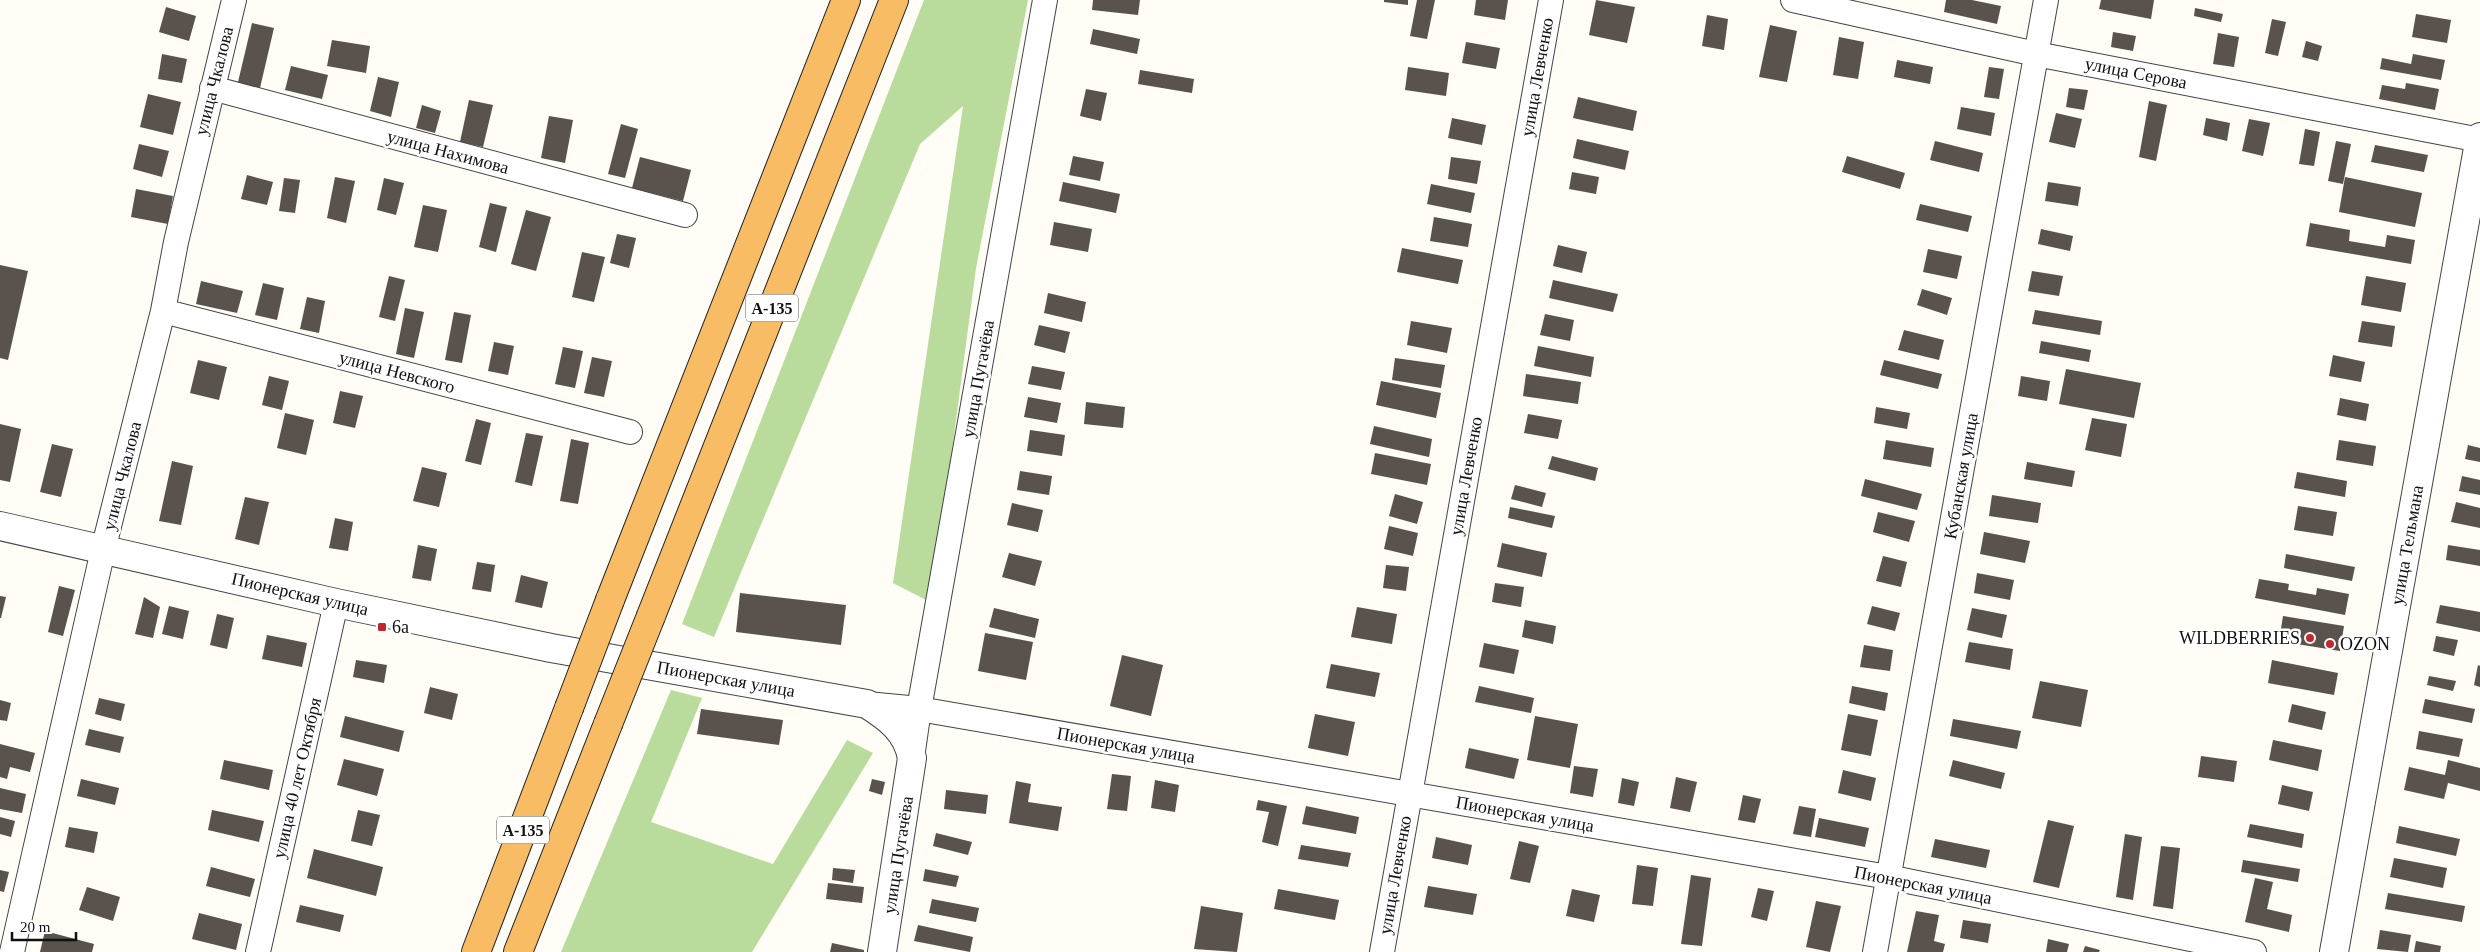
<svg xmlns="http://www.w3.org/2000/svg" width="2480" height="952" viewBox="0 0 2480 952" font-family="'Times New Roman',serif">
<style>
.forest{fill:#b9dc9c}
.building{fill:#5a524d}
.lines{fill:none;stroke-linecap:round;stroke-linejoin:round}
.minor-casing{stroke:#444;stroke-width:26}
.tertiary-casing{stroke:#444;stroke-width:30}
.trunk-casing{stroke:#222;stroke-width:30}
.minor{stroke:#fff;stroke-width:24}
.tertiary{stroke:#fff;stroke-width:28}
.trunk{stroke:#f7bc64;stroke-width:28}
.trunk-bridge-casing{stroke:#222;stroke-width:30;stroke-linecap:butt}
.trunk-bridge{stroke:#f7bc64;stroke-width:28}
.poi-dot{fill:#c4262e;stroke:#fff;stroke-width:2}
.labels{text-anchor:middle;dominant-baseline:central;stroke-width:5;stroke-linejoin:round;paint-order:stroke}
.shield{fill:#fff;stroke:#585858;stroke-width:1}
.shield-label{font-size:16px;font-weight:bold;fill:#111}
.street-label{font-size:18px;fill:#111;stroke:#fff}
.poi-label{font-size:18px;fill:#111;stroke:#fff;text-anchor:start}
</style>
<rect width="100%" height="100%" fill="#fffdf5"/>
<path class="forest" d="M924,0H1028L976,268L932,603L893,583L963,106L920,144L714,637L682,624Z
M671,690L702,698L651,822L773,864L847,740L873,753L752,952H561Z"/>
<path class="building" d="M1093,0H1140L1138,15L1092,10Z
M1384,0H1408V5L1384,2Z
M1417,0H1435L1427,39L1410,36Z
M1476,0H1508L1505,20L1474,15Z
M1596,0L1635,7L1627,43L1589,35Z
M1946,0H1972L2001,6L1997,24L1944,12Z
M2101,0H2154L2151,19L2099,9Z
M166,7L196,16L189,41L159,32Z
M2195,8L2223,14L2221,22L2194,16Z
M2416,14L2451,20L2447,43L2412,37Z
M1707,15L1728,19L1724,50L1702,46Z
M2272,19L2286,22L2278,56L2265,53Z
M252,23L274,28L260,88L238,82Z
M1770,25L1797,31L1787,82L1759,77Z
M1093,29L1140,39L1137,54L1090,44Z
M2113,32L2136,36L2133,51L2111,47Z
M2218,33L2239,37L2234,67L2213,64Z
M1839,37L1864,42L1858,79L1833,75Z
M332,40L370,46L366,73L327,66Z
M2306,41L2322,46L2318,61L2302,57Z
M1466,42L1500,48L1496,69L1462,63Z
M162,54L187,59L182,83L158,79Z
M2413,54L2445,60L2441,80L2380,69L2382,58L2411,64Z
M1897,60L1933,67L1930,84L1894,77Z
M291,66L328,75L322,99L285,90Z
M1408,67L1449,73L1446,96L1405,90Z
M1989,67L2004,69L1999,99L1984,97Z
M1140,70L1194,79L1192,93L1138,84Z
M378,77L399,82L391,117L370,111Z
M2406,83L2439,89L2435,110L2379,99L2382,85L2405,89Z
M2069,88L2088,90L2084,110L2066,107Z
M1086,89L1107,93L1101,121L1080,116Z
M148,94L181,102L173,135L140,127Z
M1578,97L1637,111L1633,131L1573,118Z
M469,100L493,105L483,147L460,142Z
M2149,101L2167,105L2156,161L2139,157Z
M422,105L441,111L435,133L416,128Z
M1961,107L1995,113L1991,136L1957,129Z
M2056,113L2082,119L2075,148L2049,142Z
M549,116L573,120L565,163L541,158Z
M1452,118L1486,125L1482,145L1448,138Z
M2206,118L2230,123L2227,141L2203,135Z
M2249,119L2270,123L2263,156L2242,151Z
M621,124L638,129L625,178L608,174Z
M2305,129L2320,132L2314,166L2299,164Z
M1577,139L1629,151L1625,170L1573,158Z
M1935,141L1983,153L1979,172L1930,160Z
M2336,141L2351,144L2343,184L2328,181Z
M139,144L169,151L162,177L133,169Z
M2375,145L2428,155L2424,172L2371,162Z
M1073,156L1104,162L1100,181L1069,175Z
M1847,156L1905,173L1900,189L1842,172Z
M640,157L691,170L683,201L632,188Z
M1451,157L1481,161L1477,184L1448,179Z
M1572,172L1599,177L1596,194L1569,189Z
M247,175L273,182L267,205L241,199Z
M335,177L355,181L346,223L327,218Z
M2345,177L2422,193L2415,227L2339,212Z
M284,178L300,180L295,213L279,211Z
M384,178L404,183L396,215L377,210Z
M1063,182L1120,194L1116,213L1059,201Z
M2048,182L2081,187L2078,206L2045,201Z
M1431,184L1475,193L1471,213L1427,204Z
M136,189L173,196L168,224L131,217Z
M490,203L507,207L496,252L479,247Z
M1920,204L1972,216L1968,232L1916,220Z
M423,205L447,210L438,252L414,247Z
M526,210L551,217L536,271L511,264Z
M1434,217L1472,224L1468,247L1430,241Z
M1054,222L1092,229L1088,252L1050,245Z
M2310,223L2350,230L2349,241L2385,247L2387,235L2415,240L2411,264L2306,246Z
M2041,229L2073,236L2070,251L2038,244Z
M617,234L636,238L629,268L610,263Z
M1558,245L1587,252L1582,273L1553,266Z
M1402,248L1463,260L1458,284L1397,272Z
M1928,249L1962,256L1957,279L1923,272Z
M582,252L605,257L594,302L572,297Z
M0,265L28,271L8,360L0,358Z
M2032,271L2063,276L2059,296L2028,291Z
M389,276L405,280L395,321L379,317Z
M2366,276L2406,283L2401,312L2361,305Z
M1553,280L1618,294L1613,312L1549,298Z
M201,281L243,291L237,313L196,304Z
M263,283L284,288L277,320L255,315Z
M1922,289L1952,298L1947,315L1917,305Z
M1048,293L1086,302L1082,322L1044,313Z
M307,297L325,301L319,333L300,329Z
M405,308L424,312L414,358L396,354Z
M2035,310L2102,321L2100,335L2032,324Z
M454,312L471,315L462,363L445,360Z
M1545,314L1574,320L1570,341L1540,335Z
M1411,321L1452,328L1447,353L1407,345Z
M2362,321L2395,326L2392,347L2358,342Z
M1039,325L1070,332L1065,353L1034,345Z
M1904,330L1944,340L1939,360L1898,350Z
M2041,341L2091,350L2089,362L2039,353Z
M494,342L514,346L508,375L488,371Z
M1538,346L1594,357L1591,377L1534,366Z
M563,347L583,351L575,388L555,384Z
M2333,355L2365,362L2361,382L2329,376Z
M592,357L612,361L604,397L584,393Z
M1395,358L1445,365L1441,388L1392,380Z
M198,360L227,367L219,400L190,393Z
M1884,360L1942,374L1938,389L1880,375Z
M1032,366L1065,372L1061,390L1028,384Z
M2066,369L2141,383L2134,418L2059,404Z
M1526,374L1581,382L1578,404L1523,396Z
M269,376L289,381L282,410L262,405Z
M2021,376L2050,381L2047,401L2018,396Z
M1381,381L1441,393L1436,418L1376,405Z
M340,391L363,396L355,428L333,423Z
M1028,397L1061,403L1057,423L1024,417Z
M2340,398L2369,404L2366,421L2337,415Z
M1086,402L1125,407L1123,428L1084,424Z
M1876,407L1910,413L1907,429L1874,423Z
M285,413L314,420L306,455L277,448Z
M1528,414L1562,420L1558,439L1524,433Z
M2092,418L2127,424L2121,457L2085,450Z
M476,419L491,423L481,465L465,461Z
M0,424L21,429L10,482L0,480Z
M1374,426L1432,439L1429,457L1370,444Z
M1030,430L1065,435L1062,456L1027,451Z
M526,433L543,436L532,486L515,482Z
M571,439L589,443L578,504L560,501Z
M1886,440L1934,448L1931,467L1883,459Z
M2339,440L2376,446L2373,466L2336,460Z
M52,444L73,449L61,497L40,492Z
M2468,445L2480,448V462L2465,459Z
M1375,453L1431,464L1427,485L1371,474Z
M1552,456L1598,468L1595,481L1548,469Z
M172,461L193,466L181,525L159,521Z
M2027,462L2075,471L2072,487L2024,479Z
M422,467L447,473L439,507L413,501Z
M1020,471L1052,476L1049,495L1017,490Z
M2297,472L2347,481L2345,497L2294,488Z
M2462,476L2480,480V495L2459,491Z
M1865,479L1922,494L1917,510L1861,496Z
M1515,485L1546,493L1542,507L1511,499Z
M1395,494L1423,502L1417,524L1389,516Z
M1992,495L2041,503L2038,523L1989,516Z
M245,497L269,502L259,545L235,539Z
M2456,502L2480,508V528L2451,522Z
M1012,503L1043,510L1038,532L1007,525Z
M2298,506L2337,512L2333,536L2294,530Z
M1510,507L1555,516L1552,528L1508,518Z
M1878,512L1915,521L1909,542L1873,532Z
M335,518L353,522L348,551L329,548Z
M1389,526L1418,533L1413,556L1384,549Z
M1984,532L2030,541L2025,563L1980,554Z
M1502,543L1547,553L1542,577L1497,567Z
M418,545L437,549L431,581L412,578Z
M2448,545L2480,550V566L2446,560Z
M1009,553L1042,561L1035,586L1002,577Z
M2286,554L2355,567L2352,581L2284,568Z
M1883,556L1907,562L1901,587L1876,581Z
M477,562L495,565L491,592L472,589Z
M1386,565L1409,567L1406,591L1383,588Z
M1977,573L2014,580L2010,600L1974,593Z
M521,575L548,582L542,608L515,602Z
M2259,579L2289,584L2288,590L2316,595L2317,588L2349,594L2345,615L2255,598Z
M1495,583L1524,587L1521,607L1492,602Z
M59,586L75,590L63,636L48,632Z
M740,593L846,605L841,645L736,632Z
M0,596L6,597L1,618H0Z
M144,597L160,607L153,638L135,634Z
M2440,605L2480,612V632L2436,623Z
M169,606L189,611L183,639L162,634Z
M1872,606L1900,613L1895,631L1867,624Z
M1357,607L1397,614L1392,644L1351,637Z
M994,608L1039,619L1035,638L989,627Z
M1972,608L2007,615L2002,638L1967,630Z
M217,614L234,618L227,649L210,645Z
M2283,616L2344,626L2340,651L2279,641Z
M1525,620L1556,626L1553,644L1522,637Z
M985,633L1033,642L1026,680L978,671Z
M267,635L307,643L302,667L262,659Z
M2436,636L2458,640L2454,656L2433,651Z
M1969,642L2013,649L2010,670L1965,662Z
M1484,643L1519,650L1514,674L1479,667Z
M1864,645L1893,650L1890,671L1860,667Z
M1122,655L1163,665L1151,716L1110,706Z
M356,660L387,665L384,683L353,677Z
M2272,660L2338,673L2334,695L2268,683Z
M1331,664L1380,673L1375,697L1326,688Z
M2478,665L2480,666V687L2474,685Z
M2429,676L2456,681L2453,691L2427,685Z
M2040,681L2088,690L2081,727L2032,718Z
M1479,686L1534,698L1531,713L1475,702Z
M1852,686L1888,693L1885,711L1849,703Z
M430,687L458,694L452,720L424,713Z
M99,698L125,704L121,721L95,714Z
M2425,699L2475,709L2472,723L2422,713Z
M0,700L11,703L7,721L0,720Z
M2292,704L2326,712L2322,730L2288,722Z
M701,709L783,720L779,745L697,734Z
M1315,714L1355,722L1348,756L1308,748Z
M1848,714L1878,720L1871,756L1841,750Z
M345,716L404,731L399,752L340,737Z
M1535,716L1578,724L1570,768L1527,760Z
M1953,719L2021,731L2017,749L1950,736Z
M89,729L124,737L120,753L85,745Z
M2419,731L2463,739L2459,757L2416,749Z
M2273,740L2322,750L2318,771L2269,760Z
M0,744L35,753L30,772L10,767L7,779L0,777Z
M1469,748L1519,759L1514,779L1465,768Z
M2201,756L2237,761L2234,782L2198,777Z
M344,759L384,769L377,796L337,785Z
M224,760L273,770L269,790L220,779Z
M1953,760L2005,773L2001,789L1949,776Z
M2448,760L2480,768V791L2448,783L2444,799L2404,790L2409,767L2445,775Z
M1574,766L1598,769L1593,797L1570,793Z
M1843,770L1876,778L1871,801L1838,793Z
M1112,774L1131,776L1127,811L1107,809Z
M1676,777L1697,782L1690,812L1670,808Z
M1622,778L1639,782L1634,806L1618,803Z
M81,779L119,788L115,805L77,796Z
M872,779L885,782L882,795L869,791Z
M1155,780L1179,785L1175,812L1151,808Z
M1016,781L1031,784L1028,802L1062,807L1058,831L1009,823Z
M2282,785L2313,792L2309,811L2278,804Z
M0,788L26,794L22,813L0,809Z
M946,790L988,795L986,814L944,809Z
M1743,795L1761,799L1755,823L1738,820Z
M1258,800L1287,806L1278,846L1262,842L1269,812L1256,810Z
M1306,806L1359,817L1356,834L1302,824Z
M1799,806L1816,809L1811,837L1793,834Z
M212,810L264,821L259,842L208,830Z
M358,810L380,815L372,846L351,841Z
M0,817L15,821L11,837L0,834Z
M1819,818L1869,828L1865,847L1815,837Z
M2048,820L2074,826L2059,888L2033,882Z
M2250,824L2304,834L2302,848L2247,837Z
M2399,826L2460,839L2456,856L2396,843Z
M69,827L98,832L94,853L65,847Z
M936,833L972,842L968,855L933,846Z
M2125,834L2142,837L2133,900L2116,897Z
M1436,837L1472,845L1468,865L1432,858Z
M1935,839L1990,850L1986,868L1931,857Z
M1519,841L1539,846L1530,883L1510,879Z
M1301,845L1351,853L1348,867L1298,859Z
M2161,846L2180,848L2173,909L2153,906Z
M314,849L383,867L376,896L307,878Z
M2394,858L2447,868L2443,888L2390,877Z
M2243,860L2300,869L2298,882L2241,872Z
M1637,865L1658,868L1653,906L1632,904Z
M211,867L255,879L250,897L206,886Z
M833,868L855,870L853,883L832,880Z
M925,869L959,876L956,887L923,881Z
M0,870L9,872L4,892L0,891Z
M1691,875L1711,878L1702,946L1681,944Z
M2255,878L2273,882L2267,909L2292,915L2289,932L2245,922Z
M828,883L864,887L862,903L826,899Z
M1428,886L1477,894L1473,915L1424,907Z
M87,887L120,897L113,921L79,910Z
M1758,888L1774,891L1767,921L1751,917Z
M1278,889L1339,900L1335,920L1274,909Z
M1572,889L1600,895L1594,922L1566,916Z
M2388,893L2465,906L2462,922L2385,909Z
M932,899L979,908L976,922L929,913Z
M1816,901L1841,906L1830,952L1806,947Z
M300,905L344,915L340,932L296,922Z
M1201,906L1243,913L1237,952L1194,949Z
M1916,911L1939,915L1934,941L1945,944L1943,952H1907Z
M199,913L242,924L236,950L192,939Z
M1963,920L1991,924L1988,943L1960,938Z
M918,925L973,937L970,952L914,941Z
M2380,930L2411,935L2408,952L2377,949Z
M45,931L94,944L92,952H40Z
M2048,939L2069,944L2067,952H2046Z
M2416,941L2441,946L2440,952H2414Z
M832,943L864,950V952H830Z
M2085,946L2100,950L2099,952H2083Z"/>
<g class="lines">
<g class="minor-casing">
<path id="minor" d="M1793,0L2036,54L2480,140
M212,88L685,215
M163,311L630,432
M867,704L919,709L1888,877L2254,952
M912,758L919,709L1045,0
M12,952L103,550L163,311L176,242L234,0
M258,952L336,603
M1382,952L1551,0
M1875,952L2046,0"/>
</g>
<g class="tertiary-casing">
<path id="tertiary" d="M0,526L336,603L551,648L867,704C889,718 907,731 912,758L882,952
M2334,952L2480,137"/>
</g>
<g class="trunk-casing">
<path id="trunk" d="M610,600L846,0
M651,616L894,0
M476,952L569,708
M518,952L608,724"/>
</g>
<use href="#minor" class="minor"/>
<use href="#tertiary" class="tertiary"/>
<use href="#trunk" class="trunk"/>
<g class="trunk-bridge-casing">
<path id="trunk-bridge" d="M569,708L610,600
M608,724L651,616"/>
</g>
<use href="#trunk-bridge" class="trunk-bridge"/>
</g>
<g class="poi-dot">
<rect x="377" y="622" width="10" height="10" rx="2.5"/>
<circle cx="2310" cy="638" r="5"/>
<circle cx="2330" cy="644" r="5"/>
</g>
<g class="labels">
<g class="shield">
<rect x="746" y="294.5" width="52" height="27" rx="4"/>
<rect x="497" y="816.5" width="52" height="27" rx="4"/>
</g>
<g class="shield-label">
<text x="772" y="308">А-135</text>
<text x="523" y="830">А-135</text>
</g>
<g class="street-label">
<text transform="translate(2136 73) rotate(11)">улица Серова</text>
<text transform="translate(1537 77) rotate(-80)">улица Левченко</text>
<text transform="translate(214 81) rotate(-76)">улица Чкалова</text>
<text transform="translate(448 152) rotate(15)">улица Нахимова</text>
<text transform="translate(397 372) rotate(15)">улица Невского</text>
<text transform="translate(978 379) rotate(-80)">улица Пугачёва</text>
<text transform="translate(122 476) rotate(-76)">улица Чкалова</text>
<text transform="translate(1466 476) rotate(-80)">улица Левченко</text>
<text transform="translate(1961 476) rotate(-80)">Кубанская улица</text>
<text transform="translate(2407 545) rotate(-80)">улица Тельмана</text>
<text transform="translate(300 594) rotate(13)">Пионерская улица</text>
<text transform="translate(726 679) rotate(10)">Пионерская улица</text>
<text transform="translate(1126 745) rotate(10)">Пионерская улица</text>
<text transform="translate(297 778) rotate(-77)">улица 40 лет Октября</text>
<text transform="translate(1525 814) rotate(10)">Пионерская улица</text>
<text transform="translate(898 855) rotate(-81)">улица Пугачёва</text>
<text transform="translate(1395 875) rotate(-80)">улица Левченко</text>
<text transform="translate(1923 885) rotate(11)">Пионерская улица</text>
</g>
<g class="poi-label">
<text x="392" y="627">6а</text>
<text x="2300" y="638" text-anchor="end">WILDBERRIES</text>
<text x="2340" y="644">OZON</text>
</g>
</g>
<path d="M12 932v8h64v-8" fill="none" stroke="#111111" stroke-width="2.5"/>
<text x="20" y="932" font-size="15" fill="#111111" stroke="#ffffff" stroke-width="4" paint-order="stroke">20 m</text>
</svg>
